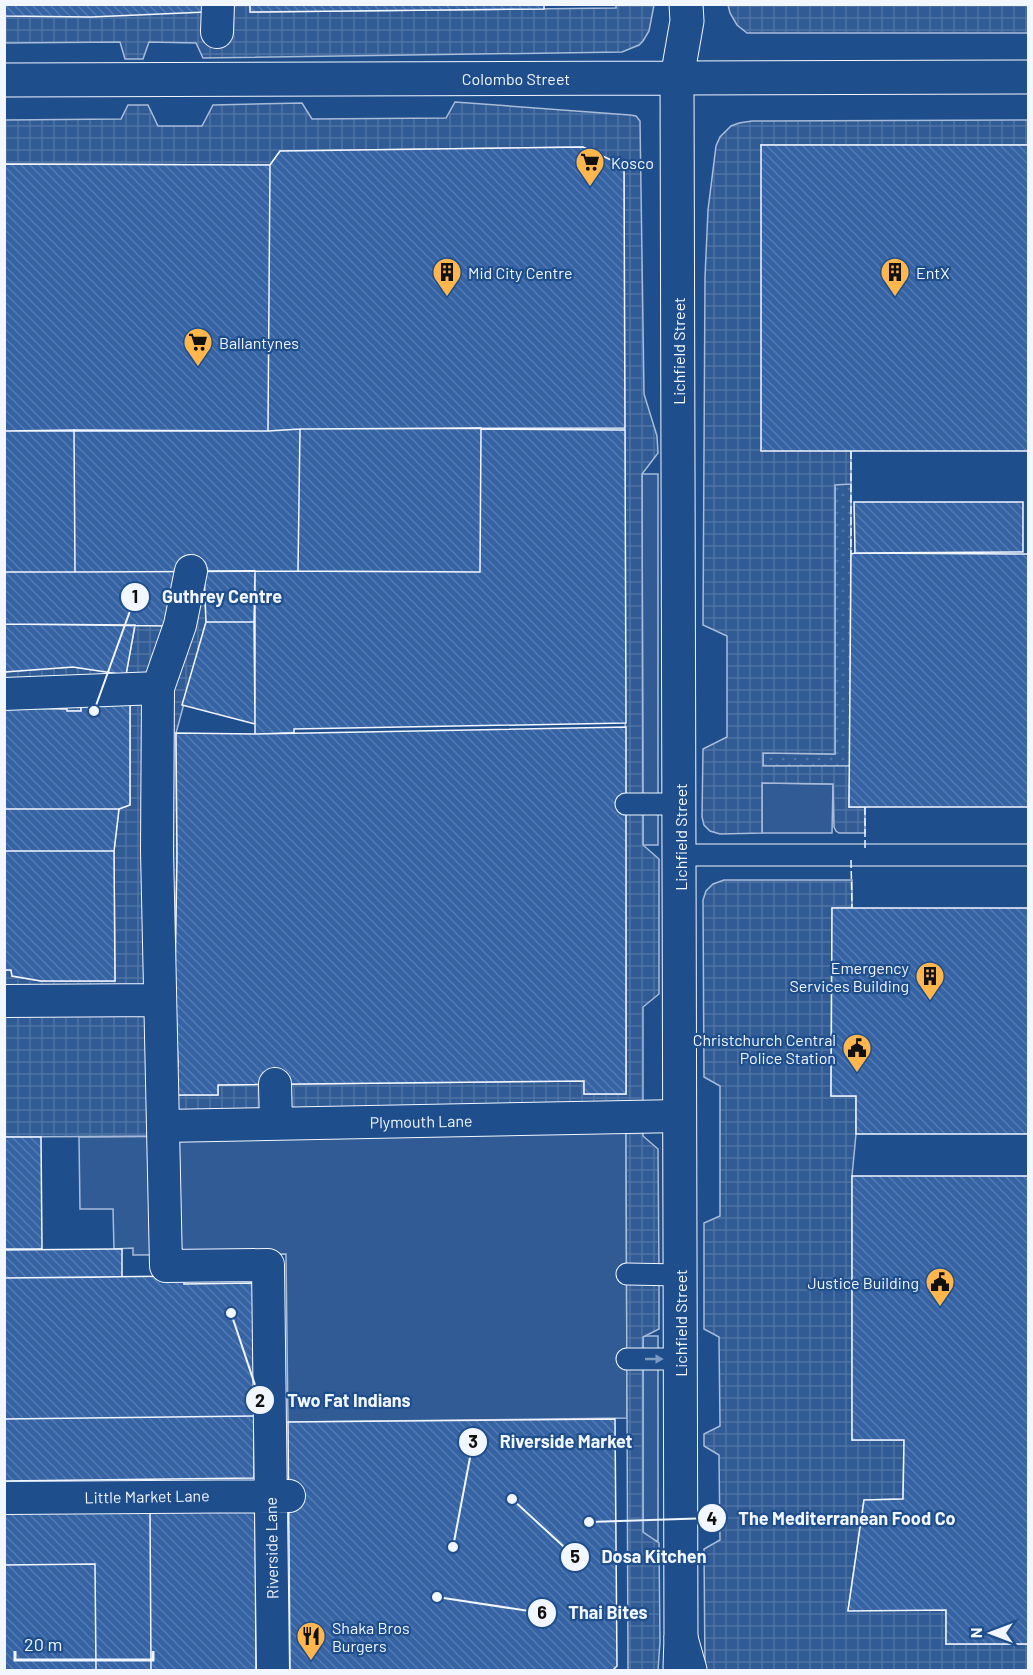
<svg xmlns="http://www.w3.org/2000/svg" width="1033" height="1675" viewBox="0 0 1033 1675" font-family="Barlow,sans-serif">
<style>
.built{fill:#305b95;stroke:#a8bbd7;stroke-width:1.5}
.garden{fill:url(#garden-dots);stroke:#a8bbd7;stroke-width:1.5}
.plaza{fill:url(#plaza-grid);stroke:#a8bbd7;stroke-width:1.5}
.building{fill:url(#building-back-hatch);stroke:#f2f6ff;stroke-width:1.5}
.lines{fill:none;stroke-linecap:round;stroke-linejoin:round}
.service-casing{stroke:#f2f6ff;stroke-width:23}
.pedestrian-casing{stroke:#f2f6ff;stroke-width:34}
.tertiary-casing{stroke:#f2f6ff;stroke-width:35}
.secondary-casing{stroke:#f2f6ff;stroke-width:35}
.service{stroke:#1f4e8c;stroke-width:21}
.pedestrian{stroke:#1f4e8c;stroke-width:32}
.tertiary{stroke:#1f4e8c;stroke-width:33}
.secondary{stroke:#1f4e8c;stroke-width:33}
.fence{stroke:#f2f6ff;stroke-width:1.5;stroke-dasharray:8 3;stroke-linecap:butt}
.oneway{fill:#7e9ac0}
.labels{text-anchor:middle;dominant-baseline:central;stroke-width:4.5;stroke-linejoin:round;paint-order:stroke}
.street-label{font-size:16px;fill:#f2f6ff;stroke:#1f4e8c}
.poi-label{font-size:16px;fill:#f2f6ff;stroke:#1f4e8c;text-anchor:start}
.leader{fill:none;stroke:#f2f6ff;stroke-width:2}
.callout-dot{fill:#f2f6ff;stroke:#1f4e8c;stroke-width:2}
.mark-label{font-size:18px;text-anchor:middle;font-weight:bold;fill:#111}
.callout-label{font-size:18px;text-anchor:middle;font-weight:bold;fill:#f2f6ff;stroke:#1f4e8c;stroke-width:4.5;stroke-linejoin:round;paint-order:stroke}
</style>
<defs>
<pattern id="garden-dots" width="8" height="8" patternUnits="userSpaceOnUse" patternTransform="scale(1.5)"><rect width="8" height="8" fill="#305b95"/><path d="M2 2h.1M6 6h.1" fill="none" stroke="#4e73a5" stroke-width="1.8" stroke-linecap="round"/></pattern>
<pattern id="plaza-grid" width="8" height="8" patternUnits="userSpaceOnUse" patternTransform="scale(1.5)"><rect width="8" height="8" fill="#305b95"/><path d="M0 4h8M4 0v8" fill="none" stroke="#4e73a5"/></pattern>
<pattern id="building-back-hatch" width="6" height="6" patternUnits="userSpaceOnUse" patternTransform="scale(1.5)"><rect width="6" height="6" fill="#3563a3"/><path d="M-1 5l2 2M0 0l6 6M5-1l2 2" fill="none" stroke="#537ab1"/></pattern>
</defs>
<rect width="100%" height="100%" fill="#1f4e8c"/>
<path class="built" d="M642,474H658V845H643Z
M762,783L833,784L832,833H762Z
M626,1133L627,1418L288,1422L286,1254L133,1255V1248L114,1249L113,1209H80L79,1137Z
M643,1336H658V1541H643Z"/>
<path class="garden" d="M835,484H851L850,766H763V753L835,754Z"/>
<path class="plaza" d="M206,4L250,5L251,12L616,8V5H654L649,31L643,41L639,45L622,52L203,58L196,43L149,42L143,59H125L120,42L5,43L4,14L205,12Z
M728,5H1028V33H747L737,25L730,13Z
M455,102L630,115L636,116L640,121L644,394L657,436L658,453L642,474L643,845L659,859V994L643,1007V1136L658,1149L659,1275V1329L643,1337V1532L659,1543L660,1642L658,1670H628L626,1133L5,1137L4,970H11L12,976L41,981H115L114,851L119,809L130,805V701H81V711H67L66,709L5,708V672L73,667L126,675L135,625L204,571L206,622L176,733L177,857L175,981L178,1066H175L176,1095H218V1085L584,1081V1094H626L624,166L582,147L280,151L270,165L5,164L4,120L121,119L128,105H148L158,126H202L213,105L302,103L312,119L446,118Z
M1028,120V145H761L851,451V484L835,485V754L763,753V766H850L849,807H865V833H839L836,831L834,827L833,784L762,783V833L720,834L710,831L704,825L702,817L703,749L727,737V636L703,625L705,277L708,210L716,146L720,137L731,126L739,123L752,121Z
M724,880H852V908H832L831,1096H856V1134L852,1176V1440H904L903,1499L864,1500L848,1610H946V1644H1028V1670H705L704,1549L720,1540L719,1455L704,1446V1434L720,1426L719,1337L704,1329V1223L720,1216V1086L704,1077L703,900L706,891L713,884Z"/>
<path class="building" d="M4,4H206V12L91,17L4,16Z
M250,4H544V9L250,12Z
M761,145H1028V451H761Z
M583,147L624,166L625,428L300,429L268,431L270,165L280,151Z
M4,164L270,165L268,431H4Z
M481,428L480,572L298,571L300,429Z
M300,429L298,571L75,572L74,430L268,431Z
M481,429L625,430L626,723L294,729V733L255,734V571L480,572Z
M74,430L75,572H4V431Z
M854,502H1023V552L855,553Z
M855,553L1028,554V807H849L851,554Z
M204,571H255L254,622H206Z
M4,572H178L167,626L4,624Z
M206,622H254L255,724L182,705Z
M4,624L135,625L126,675L73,667L4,672Z
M81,700L130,701V805L119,809H4V708L67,709V711H81Z
M626,727V1094H584V1081L218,1085V1095H176L175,1066H178L175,981L177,857L176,733L255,734Z
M4,809H119L114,851H4Z
M4,851H114L115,981H41L12,976L11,970H4Z
M832,908H1028V1134H856V1096H831Z
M4,1137H41L42,1249H4Z
M852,1176H1028V1644H946V1610L848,1611L864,1500L903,1499L904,1440H852Z
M114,1249H122V1277L4,1278V1250Z
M184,1276V1284L253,1283L254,1416L4,1419V1278Z
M254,1416V1478L4,1481V1419Z
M615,1419L617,1666L613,1670H290L288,1422Z
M255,1508L256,1670H151L150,1509Z
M150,1509L151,1670H96L95,1564L4,1565V1511Z
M95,1564L96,1670H4V1565Z"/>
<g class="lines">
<g class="service-casing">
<path id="service" d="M626,804H680
M680,855H1028
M627,1274L680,1275
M627,1359H680"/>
</g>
<g class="pedestrian-casing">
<path id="pedestrian" d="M217,32L218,4
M158,688L180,625L191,571
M4,694L158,688L157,851L166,1266L268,1265L273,1670
M4,1001L160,1000
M275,1084L276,1124
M163,1126L680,1116
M4,1498L289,1496"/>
</g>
<g class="tertiary-casing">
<path id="tertiary" d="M4,80L1028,77
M680,1667L681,1638L677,78L687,21L686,4"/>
</g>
<g class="secondary-casing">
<path id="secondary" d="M681,1638L690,1670"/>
</g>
<use href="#service" class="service"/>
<use href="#pedestrian" class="pedestrian"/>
<use href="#tertiary" class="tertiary"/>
<use href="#secondary" class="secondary"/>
<path class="fence" d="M851,451V554
M865,807V850
M851,860L852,908"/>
</g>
<defs><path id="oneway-solid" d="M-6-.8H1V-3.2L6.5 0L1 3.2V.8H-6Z" transform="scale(1.5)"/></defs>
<use class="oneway" href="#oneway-solid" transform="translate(654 1359)"/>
<defs>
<g id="supermarket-pin" transform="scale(1.5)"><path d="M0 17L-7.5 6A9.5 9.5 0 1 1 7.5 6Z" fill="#ffb74d" stroke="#1f4e8c"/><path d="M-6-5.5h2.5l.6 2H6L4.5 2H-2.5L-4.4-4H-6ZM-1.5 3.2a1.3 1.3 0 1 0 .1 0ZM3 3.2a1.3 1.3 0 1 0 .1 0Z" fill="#111"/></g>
<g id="building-pin" transform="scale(1.5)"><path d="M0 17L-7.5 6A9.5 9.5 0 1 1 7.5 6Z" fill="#ffb74d" stroke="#1f4e8c"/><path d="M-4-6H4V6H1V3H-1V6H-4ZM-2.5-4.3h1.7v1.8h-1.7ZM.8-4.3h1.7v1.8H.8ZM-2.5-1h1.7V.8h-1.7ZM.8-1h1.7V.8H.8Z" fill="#111"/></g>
<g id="civic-pin" transform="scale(1.5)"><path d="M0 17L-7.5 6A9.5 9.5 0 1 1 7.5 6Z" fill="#ffb74d" stroke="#1f4e8c"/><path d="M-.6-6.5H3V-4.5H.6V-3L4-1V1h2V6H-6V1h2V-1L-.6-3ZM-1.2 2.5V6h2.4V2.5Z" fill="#111"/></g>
<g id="restaurant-pin" transform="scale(1.5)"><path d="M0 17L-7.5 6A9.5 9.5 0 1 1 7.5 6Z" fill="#ffb74d" stroke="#1f4e8c"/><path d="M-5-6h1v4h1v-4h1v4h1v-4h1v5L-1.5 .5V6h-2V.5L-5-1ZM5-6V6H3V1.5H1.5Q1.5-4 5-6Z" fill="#111"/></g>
</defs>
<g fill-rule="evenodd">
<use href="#supermarket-pin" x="590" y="162"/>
<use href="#building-pin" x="447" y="272"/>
<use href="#building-pin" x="895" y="272"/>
<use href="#supermarket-pin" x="198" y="342"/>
<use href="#building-pin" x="930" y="976"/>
<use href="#civic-pin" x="857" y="1048"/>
<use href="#civic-pin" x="940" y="1282"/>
<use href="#restaurant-pin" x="311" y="1636"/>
</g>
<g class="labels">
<g class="street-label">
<text x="516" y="78">Colombo Street</text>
<text transform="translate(678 351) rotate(-90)">Lichfield Street</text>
<text transform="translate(680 837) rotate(-90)">Lichfield Street</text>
<text transform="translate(421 1121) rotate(-1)">Plymouth Lane</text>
<text transform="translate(680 1323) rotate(-90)">Lichfield Street</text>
<text transform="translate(147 1496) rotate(-1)">Little Market Lane</text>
<text transform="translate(271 1548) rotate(-91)">Riverside Lane</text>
</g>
<g class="poi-label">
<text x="611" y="162">Kosco</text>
<text x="468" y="272">Mid City Centre</text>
<text x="916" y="272">EntX</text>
<text x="219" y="342">Ballantynes</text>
<text x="909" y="967" text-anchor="end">Emergency<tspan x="909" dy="18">Services Building</tspan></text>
<text x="836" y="1039" text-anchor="end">Christchurch Central<tspan x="836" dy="18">Police Station</tspan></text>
<text x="919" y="1282" text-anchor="end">Justice Building</text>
<text x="332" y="1627">Shaka Bros<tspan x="332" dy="18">Burgers</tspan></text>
</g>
</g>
<path class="leader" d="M94 711L135 597M231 1313L260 1400M453 1547L473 1442M589 1522L712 1518M512 1499L575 1557M437 1597L542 1613"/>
<g class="callout-dot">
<circle cx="94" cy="711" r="6"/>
<circle cx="231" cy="1313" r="6"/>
<circle cx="453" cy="1547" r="6"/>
<circle cx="589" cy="1522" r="6"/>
<circle cx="512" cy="1499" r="6"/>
<circle cx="437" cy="1597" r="6"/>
<circle cx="135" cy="597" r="15"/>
<circle cx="260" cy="1400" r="15"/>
<circle cx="473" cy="1442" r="15"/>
<circle cx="712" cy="1518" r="15"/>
<circle cx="575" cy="1557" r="15"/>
<circle cx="542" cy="1613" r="15"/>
</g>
<g class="mark-label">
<text x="135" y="603">1</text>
<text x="260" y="1407">2</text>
<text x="473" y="1448">3</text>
<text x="712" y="1525">4</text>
<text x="575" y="1563">5</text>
<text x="542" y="1619">6</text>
</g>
<g class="callout-label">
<text x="222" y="603">Guthrey Centre</text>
<text x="349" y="1407">Two Fat Indians</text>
<text x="566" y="1448">Riverside Market</text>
<text x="847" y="1525">The Mediterranean Food Co</text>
<text x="654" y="1563">Dosa Kitchen</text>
<text x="608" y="1619">Thai Bites</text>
</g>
<rect width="1033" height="1675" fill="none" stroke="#f2f6ff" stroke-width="12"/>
<g transform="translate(991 1633) rotate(270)" stroke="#1f4e8c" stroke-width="4.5" paint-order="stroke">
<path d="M0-4.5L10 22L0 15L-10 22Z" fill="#f2f6ff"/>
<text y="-9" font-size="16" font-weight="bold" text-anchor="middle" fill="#f2f6ff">N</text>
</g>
<path d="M15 1651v9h138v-9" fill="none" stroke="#f2f6ff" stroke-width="3"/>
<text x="24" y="1651" font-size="18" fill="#f2f6ff" stroke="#1f4e8c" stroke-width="4.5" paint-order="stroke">20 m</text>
</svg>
